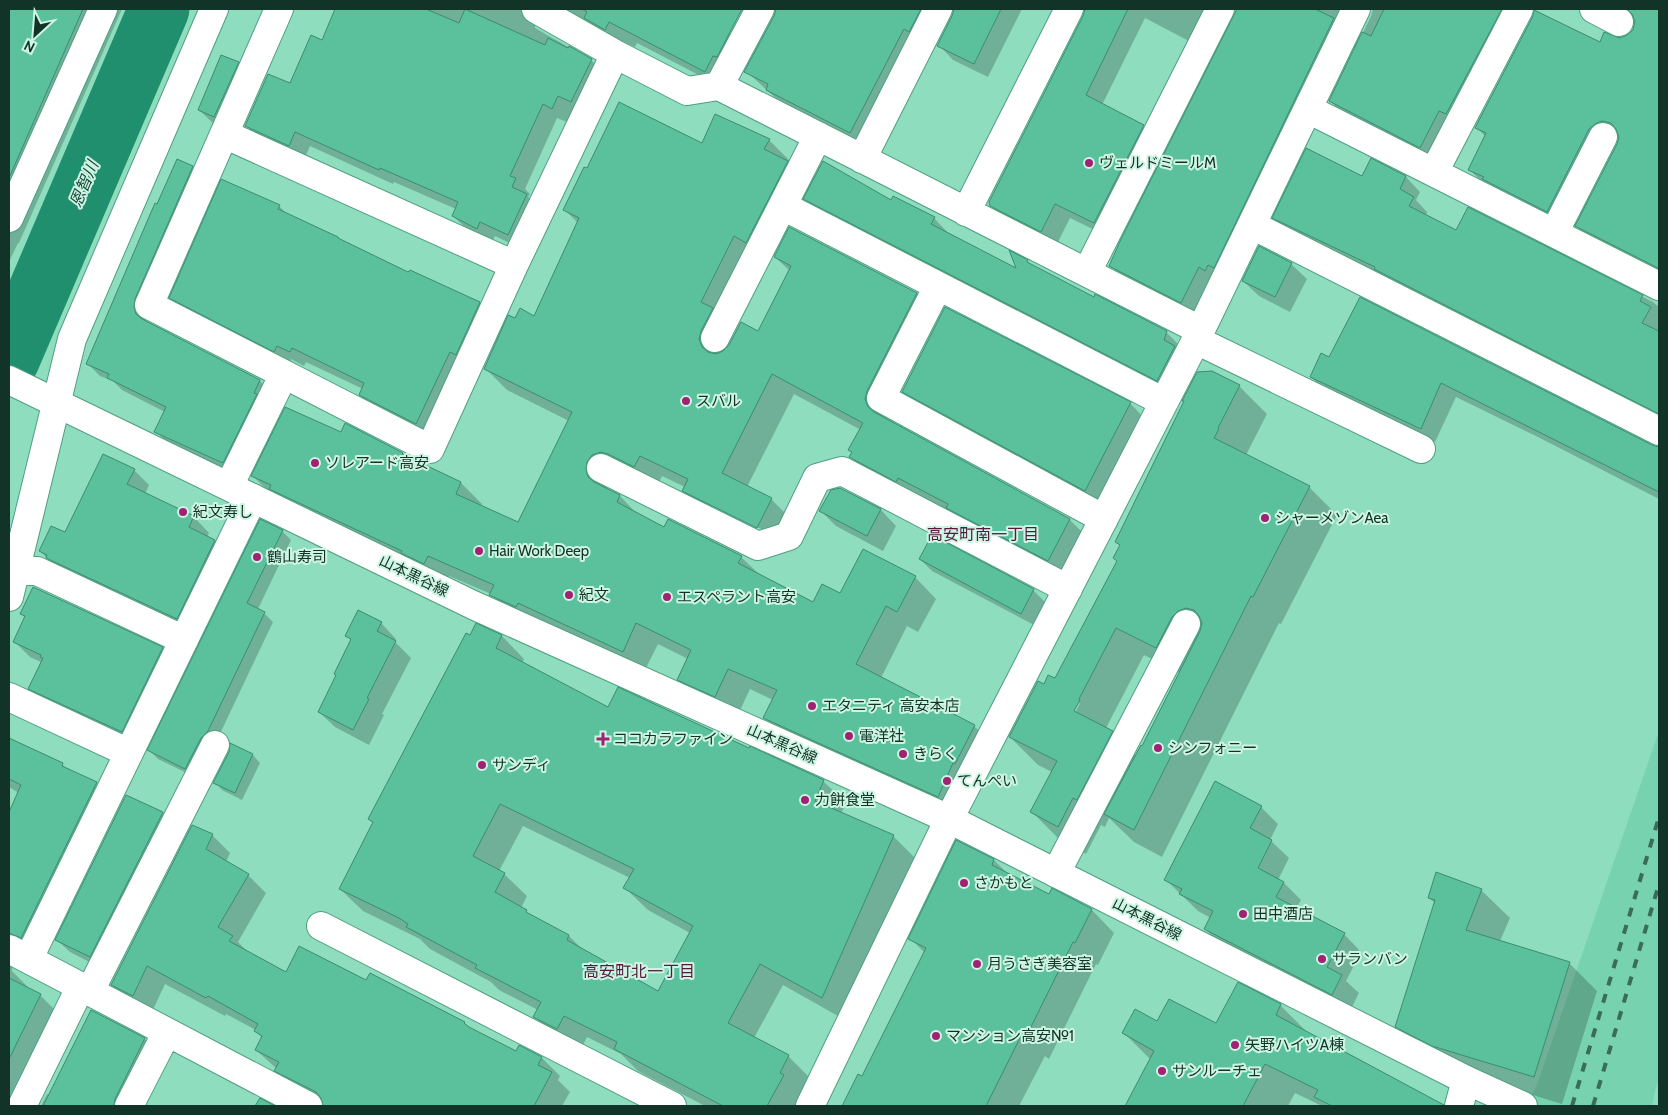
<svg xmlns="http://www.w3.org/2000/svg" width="1668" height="1115" viewBox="0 0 1668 1115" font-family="Cabin,'Noto Sans JP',sans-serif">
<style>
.built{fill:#77d2b0}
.shadow{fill:#0003;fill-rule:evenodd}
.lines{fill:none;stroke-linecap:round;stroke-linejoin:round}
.river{stroke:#1f8f6e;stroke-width:61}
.building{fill:#5bc19d;stroke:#3b8c70;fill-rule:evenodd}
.minor-casing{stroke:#4f9f82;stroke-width:30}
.major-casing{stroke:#4f9f82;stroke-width:30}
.minor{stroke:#fff;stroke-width:28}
.major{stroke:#fff;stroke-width:28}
.rail{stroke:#3a6c59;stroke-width:4;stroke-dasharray:9 9;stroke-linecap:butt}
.poi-dot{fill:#a12172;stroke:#cef5e4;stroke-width:2}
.labels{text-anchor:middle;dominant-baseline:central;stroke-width:4;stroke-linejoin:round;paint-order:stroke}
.poi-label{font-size:15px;fill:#123428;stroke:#cef5e4;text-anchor:start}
.street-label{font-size:15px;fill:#123428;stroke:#cef5e4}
.water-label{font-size:16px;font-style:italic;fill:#1c4839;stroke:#cef5e4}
.neighbourhood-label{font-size:16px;fill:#571a3e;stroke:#cef5e4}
</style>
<rect width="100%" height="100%" fill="#8dddbe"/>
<path class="built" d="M1659,731V1079L1655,1091L1652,1106H1526L1538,1082Z"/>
<path class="shadow" d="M9,9H122L19,243H18L9,262Z
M337,9H546L536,16L535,28L591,60L605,74L586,116L572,110L567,122L557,118L525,189L530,194L528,197L540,209L522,249L495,236L492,242L468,230L453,216L456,209L394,182L393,184L310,146L304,160L261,140L246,126L290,84L323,41Z
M557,9H730L720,30L729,34L743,49L720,86L637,43L635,47L621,41L620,44Z
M776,9H948L865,147L782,104L746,71L775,17Z
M955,9H1022L988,77L953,60L939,45L953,16Z
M1086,9H1230L1204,49L1145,18L1102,105L1143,126L1158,140L1109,237L1070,218L1056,246L1006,220L991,205L1084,16Z
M1237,9H1366L1196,316L1125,281L1111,266L1235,16Z
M1373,9H1523L1435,162L1345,115L1330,101L1371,16Z
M1625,9H1659V275L1591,240L1577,226L1618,144L1620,136L1609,138L1562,226L1484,184L1470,170L1486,137L1476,127L1600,43L1628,36L1634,29L1636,21Z
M238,63L253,79L215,125L199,110Z
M769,140L790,161L733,330L721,354L758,332L790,271L775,257L916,294L938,315L888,413L886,420L1070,520L1091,541L1070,582L872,478L851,457L853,453L850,450L861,430L794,394L747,487L771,499L793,521L778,548L705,512L683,491L685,487L662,476L656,488L608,482L606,490L620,496L639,516L665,529L741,557L761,576L814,604L840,595L915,577L936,599L918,632L907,626L881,678L974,726L995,747L959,817L786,739L765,718L773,700L750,689L737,717L700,701L678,679L688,659L658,644L644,672L512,616L491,594L449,576L445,584L274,497L253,476L342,434L402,454L406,458L461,483L482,504L481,507L519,523L569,421L507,390L485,368L515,320L535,318L578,223L565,210L702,145ZM707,502L763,530L762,532L707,505Z
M1371,160L1406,177L1420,192L1416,200L1427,212L1426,216L1457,232L1469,209L1653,302L1659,307V420L1288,232L1274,218L1363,177Z
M192,168L205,180L147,312L146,320L147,323L260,381L272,393L236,475L168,444L156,431L165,412L122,390L113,381L100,376L88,364L158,206Z
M222,181L279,206L288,215L409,274L479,303L493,317L430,438L374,409L360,395L363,389L306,362L304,366L291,359L289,365L185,312L171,298Z
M805,199L892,201L934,218L949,234L1018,270L1027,261L1032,267L1095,299L1166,332L1181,347L1173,396L820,214Z
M1291,264L1307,279L1290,312L1259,296L1243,281Z
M1360,299L1652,446L1659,448V499L1536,436L1456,397L1435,442L1326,391L1311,377L1330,358Z
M1239,386L1267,414L1246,455L1309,487L1337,515L1281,624L1279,623L1162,857L1134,842L1109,818L1105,827L1101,825L1086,854L1060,840L1032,812L1052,772L1038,765L1010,737L1044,686L1056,680L1118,562L1121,546L1116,542ZM1144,655L1180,673L1143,747L1136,756L1112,732L1106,728ZM1077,703H1080L1073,717L1071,716Z
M903,391L1130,403L1143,417L1098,503L917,405Z
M134,470L149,485L145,494L194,517L209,533L207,538L214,541L230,557L192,634L56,567L40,551L65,534Z
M840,489L881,510L896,526L883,551L836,526L821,511Z
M282,531L291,540L258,609L264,613L273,622L217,740L195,777L158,759L149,750Z
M920,559L1033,590L1045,602L1034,625L932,571Z
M21,614L162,648L178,664L137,747L45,704L30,689L43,663L30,657L15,642L26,618Z
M381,623L396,639L395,642L411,658L382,714L384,715L369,745L335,727L319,712L337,676L352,640L347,636Z
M476,625L502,636L524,659L522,664L609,709L749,750L823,781L846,803L841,814L893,836L916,859L845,1020L783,985L754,1038L788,1056L811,1079L802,1106H705L638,1071L621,1054L587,1037L580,1051L557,1040L535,1017L538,1010L499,990L491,982L430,949L420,939L363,911L340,889L374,823L369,819ZM523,826L630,878L625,888L648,910L690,933L658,993L585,952L569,936L531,916L521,908L527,896L504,874L499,871Z
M9,739L62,764L69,771L96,783L115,802L13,961L12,971L27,986L26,988L40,995L58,1013L9,1106V815L19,793L9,787Z
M231,745L253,755L260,763L242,800L222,790L215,782L230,752Z
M126,797L163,813L176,826L103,969L70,952L57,940Z
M1261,807L1278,824L1270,840L1289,858L1278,880L1284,883L1301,900L1296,909L1344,934L1361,952L1346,981L1359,993L1350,1011L1223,946L1205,929L1211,918L1198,911L1165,879Z
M212,835L230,853L226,862L248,875L266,893L238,942L249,953L287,973L366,982L464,1023L471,1029L516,1053L519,1047L542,1058L560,1076L558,1080L570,1092L562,1106H324L325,1105L294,1088L276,1070L277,1069L256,1050L262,1038L256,1030L226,1014L225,1016L165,984L151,1014L130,1003L112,985Z
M957,842L994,860L1008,874L1050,895L1052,890L1092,910L1114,933L1098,965L1096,964L1049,1059L1045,1056L1019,1106H843L858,1076L863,1078L925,953L910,938Z
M1437,873L1482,891L1510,918L1500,941L1569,963L1597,991L1562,1104L1461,1073L1425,1055L1397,1027L1435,903L1429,898Z
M1280,1005L1308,1033L1444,1106H1322L1295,1093L1288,1106H1126L1151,1060L1123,1032L1157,1022L1217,1025Z
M92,1012L145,1039L163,1057L139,1106H41L47,1094L50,1096Z"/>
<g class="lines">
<path class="river" d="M9,360L159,9"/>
</g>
<path class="building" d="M9,9H83L9,178Z
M335,9H426L459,23L465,9L545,45L548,38L568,48L569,46L592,59L571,102L558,96L552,109L543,104L510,176L516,178L512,187L527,194L508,235L480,222L477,229L452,216L458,202L380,168L379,170L295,132L289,146L245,126L268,74L290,83L311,35L322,40Z
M582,9H742L717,57L713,56L705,72L609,22L605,30L584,18L587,12Z
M776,9H921L909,32L904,29L850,133L766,90L768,84L744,72L774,16Z
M954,9H1001L974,64L937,46L952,16Z
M1085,9H1128L1086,95L1144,125L1094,223L1055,204L1041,232L990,206L989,202L1083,16Z
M1237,9H1315L1334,18L1214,268L1208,265L1205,271L1199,267L1181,303L1109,266L1122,237Z
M1384,9H1502L1446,114L1439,111L1420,148L1329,101L1362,32L1371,36Z
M1627,9H1659V266L1658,268L1575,226L1617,144L1619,137L1616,129L1611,123L1602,121L1595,124L1589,129L1547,212L1482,179L1484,177L1468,170L1486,133L1475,128L1533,16L1534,10L1600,42L1604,32L1620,38L1627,35L1633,30L1635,21L1632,14Z
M221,55L239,62L214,117L198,110Z
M619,102L702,143L715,114L770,139L764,149L788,161L746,243L734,236L701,302L713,308L701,331L699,339L702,347L708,352L716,354L723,351L729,345L741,322L758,331L791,266L774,257L789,227L917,293L867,391L865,399L868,407L874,412L1070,519L1048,561L946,508L948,504L898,478L896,482L849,457L852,452L848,450L863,423L772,374L722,473L772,498L757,528L682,491L688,479L640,456L634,467L608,454L601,452L592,455L587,462L586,469L588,477L594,482L620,495L617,502L664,527L668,519L742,556L738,563L813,602L822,584L840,593L863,549L916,576L897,612L886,606L856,664L975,725L955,764L953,763L938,797L763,718L777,690L728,669L715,697L677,680L691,650L636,623L623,652L518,603L516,607L489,595L494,585L428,556L424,564L401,553L402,551L269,489L271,485L251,476L285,407L341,432L345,423L403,453L402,454L461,482L456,494L518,522L572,412L484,369L508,315L515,318L520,308L534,316L579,218L563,210L584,167L587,168Z
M1306,148L1362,176L1371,158L1406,176L1400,189L1414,197L1409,206L1456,230L1468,207L1643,295L1640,301L1651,307L1642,323L1659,331V414L1374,269L1375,267L1272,218Z
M177,159L193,166L135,299L134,307L136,314L142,319L260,380L254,393L257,394L223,463L154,432L166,407L107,378L109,374L86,364L155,203L157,204Z
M823,161L891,200L893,196L935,217L931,224L1016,268L1009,250L1028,260L1027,262L1094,297L1095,294L1167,331L1164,340L1175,346L1157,381L803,199Z
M221,179L280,205L278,209L338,237V238L408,272L410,270L480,302L456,355L450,352L416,424L359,395L364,383L292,348L290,352L277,346L274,352L169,298Z
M1259,246L1292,263L1275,297L1242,281Z
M1360,297L1652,445L1659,447V492L1441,383L1421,429L1310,377L1321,353L1329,357Z
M945,307L1131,402L1085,491L902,392Z
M1212,371L1240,385L1218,428L1219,429L1214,438L1310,486L1253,597L1251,596L1134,830L1104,814L1141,745L1142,746L1184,663L1200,631L1202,623L1199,616L1194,610L1186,608L1178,611L1172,617L1156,648L1116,628L1079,699L1080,700L1074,711L1113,731L1077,800L1073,798L1058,827L1030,812L1057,761L1009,737L1038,681L1044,684L1048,675L1055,678L1117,561L1113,558L1120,545L1115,542L1184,401H1182L1197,372Z
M103,454L135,469L127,484L194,516L189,527L215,540L177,619L46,558L47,555L39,551L51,526L65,532Z
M840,488L881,509L867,536L819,511L831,490Z
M260,519L283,530L247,603L265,612L208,731L201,738L185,769L147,750Z
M932,535L1034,589L1021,614L919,559Z
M33,587L163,647L122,732L28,689L43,658L40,657L41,655L13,642L25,616L20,614Z
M358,610L382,622L377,631L396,641L367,698L369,699L353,730L318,712L336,675L334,674L351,639L345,636Z
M476,623L502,635L496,648L608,707L618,687L749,748L750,746L824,780L815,801L894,835L822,998L760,964L728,1023L789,1055L780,1073L784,1075L767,1106H723L614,1049L617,1042L564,1016L557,1029L533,1017L541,1002L475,968L477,965L406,927L408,924L399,918L339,889L373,822L368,819L466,633L470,635ZM500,804L634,869L623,888L693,926L658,991L567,940L569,935L526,912L527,910L495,892L505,873L473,856Z
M9,738L63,763L62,766L97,782L21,938L9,933V812L21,785L9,779Z
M230,743L253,754L235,793L213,783L229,752Z
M1215,781L1262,806L1250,828L1272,840L1258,868L1284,882L1276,897L1345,933L1327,967L1342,975L1332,995L1204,929L1213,911L1179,894L1182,889L1164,880Z
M126,795L163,812L90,957L55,940Z
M192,825L213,834L206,849L249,874L218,927L233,936L229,941L286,972L299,946L366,980L370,973L465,1022L464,1023L469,1027L516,1051L519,1045L542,1057L538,1065L552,1072L534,1106H323L321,1098L316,1092L274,1071L279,1062L255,1050L262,1036L254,1031L258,1024L208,996L206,998L147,966L133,996L111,985Z
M956,840L994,859L992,865L1049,894L1052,888L1092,909L1075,943L1073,942L1026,1037L1022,1034L986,1106H842L858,1074L862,1076L926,948L908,939Z
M1436,872L1482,889L1466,930L1570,962L1534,1077L1432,1046L1395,1027L1435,900L1428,898Z
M9,978L41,994L9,1059Z
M1238,982L1281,1004L1276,1015L1444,1105V1106H1332L1314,1097L1318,1090L1265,1064L1243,1106H1125L1154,1051L1122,1033L1135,1009L1157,1021L1169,999L1216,1023Z
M91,1010L145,1038L115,1099L114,1105L113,1106H43Z
M260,1098L275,1106H255Z"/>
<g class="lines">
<g class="minor-casing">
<path id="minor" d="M279,9L149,305L430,449L514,265L615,54
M536,9L615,54L687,91L719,86L1200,330
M1594,9L1619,22
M719,86L760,9
M1308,109L1659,286
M224,134L514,265
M862,159L938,9
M1434,172L1519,9
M783,206L1164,402
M966,212L1069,9
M9,218L103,9
M1252,225L1659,431
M1554,233L1603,137
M1087,272L1220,9
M938,286L881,398L1104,519
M715,338L818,136
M1196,340L1421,449
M601,468L758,546L789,536L817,478L842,471L1068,589
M229,486L284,374
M15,571H37L184,640
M9,597L72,339L214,9
M9,697L129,753
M1056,873L1186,624
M321,926L672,1106
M9,949L308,1106
M29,958L253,498
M90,991L215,745
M22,1106L81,986
M129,1106L167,1032
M810,1106L949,819L1196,340L1356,9
M1459,1106L1466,1080"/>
</g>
<g class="major-casing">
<path id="major" d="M9,380L473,605L949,819L1466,1080L1523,1106"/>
</g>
<use href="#minor" class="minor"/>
<use href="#major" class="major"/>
<path class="rail" d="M1572,1106L1659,817
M1593,1106L1659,884"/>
</g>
<g class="poi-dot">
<circle cx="1089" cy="163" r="5"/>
<circle cx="686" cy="401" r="5"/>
<circle cx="315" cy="463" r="5"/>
<circle cx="183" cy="512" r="5"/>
<circle cx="1265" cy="518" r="5"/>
<circle cx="479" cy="551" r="5"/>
<circle cx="257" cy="557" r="5"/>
<circle cx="569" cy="595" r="5"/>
<circle cx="667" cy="597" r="5"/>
<circle cx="812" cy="706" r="5"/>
<circle cx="849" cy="736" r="5"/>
<path d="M600.5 731.5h5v5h5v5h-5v5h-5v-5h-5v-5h5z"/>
<circle cx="1158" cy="748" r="5"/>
<circle cx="903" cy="754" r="5"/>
<circle cx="482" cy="765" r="5"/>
<circle cx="947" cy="781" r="5"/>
<circle cx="805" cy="800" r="5"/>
<circle cx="964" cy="883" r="5"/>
<circle cx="1243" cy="914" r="5"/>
<circle cx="1322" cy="959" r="5"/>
<circle cx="977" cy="964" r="5"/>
<circle cx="936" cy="1036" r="5"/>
<circle cx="1235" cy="1045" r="5"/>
<circle cx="1162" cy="1071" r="5"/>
</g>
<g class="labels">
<g class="poi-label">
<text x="1099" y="163">ヴェルドミールM</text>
<text x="696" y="401">スバル</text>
<text x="325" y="463">ソレアード高安</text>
<text x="193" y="512">紀文寿し</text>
<text x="1275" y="518">シャーメゾンAea</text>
<text x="489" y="551">Hair Work Deep</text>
<text x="267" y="557">鶴山寿司</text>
<text x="579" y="595">紀文</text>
<text x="677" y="597">エスペラント高安</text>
<text x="822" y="706">エタニティ 高安本店</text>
<text x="859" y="736">電洋社</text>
<text x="613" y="739">ココカラファイン</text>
<text x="1168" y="748">シンフォニー</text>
<text x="913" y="754">きらく</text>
<text x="492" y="765">サンディ</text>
<text x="957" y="781">てんぺい</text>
<text x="815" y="800">力餅食堂</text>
<text x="974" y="883">さかもと</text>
<text x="1253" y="914">田中酒店</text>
<text x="1332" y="959">サランバン</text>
<text x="987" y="964">月うさぎ美容室</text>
<text x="946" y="1036">マンション高安№1</text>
<text x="1245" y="1045">矢野ハイツA棟</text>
<text x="1172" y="1071">サンルーチェ</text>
</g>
<g class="street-label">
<text transform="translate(414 576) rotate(26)">山本黒谷線</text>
<text transform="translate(782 744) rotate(24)">山本黒谷線</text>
<text transform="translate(1147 919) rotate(27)">山本黒谷線</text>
</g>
<g class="water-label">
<text transform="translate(84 184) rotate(-67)">恩智川</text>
</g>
<g class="neighbourhood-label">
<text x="983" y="534">高安町南一丁目</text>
<text x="639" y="971">高安町北一丁目</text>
</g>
</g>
<rect width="1668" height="1115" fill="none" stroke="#123428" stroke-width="20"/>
<g transform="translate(35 35) rotate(206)" stroke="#cef5e4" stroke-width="4" paint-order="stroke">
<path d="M0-4L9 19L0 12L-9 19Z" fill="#123428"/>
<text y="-8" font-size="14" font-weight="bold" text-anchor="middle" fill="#123428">N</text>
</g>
</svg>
